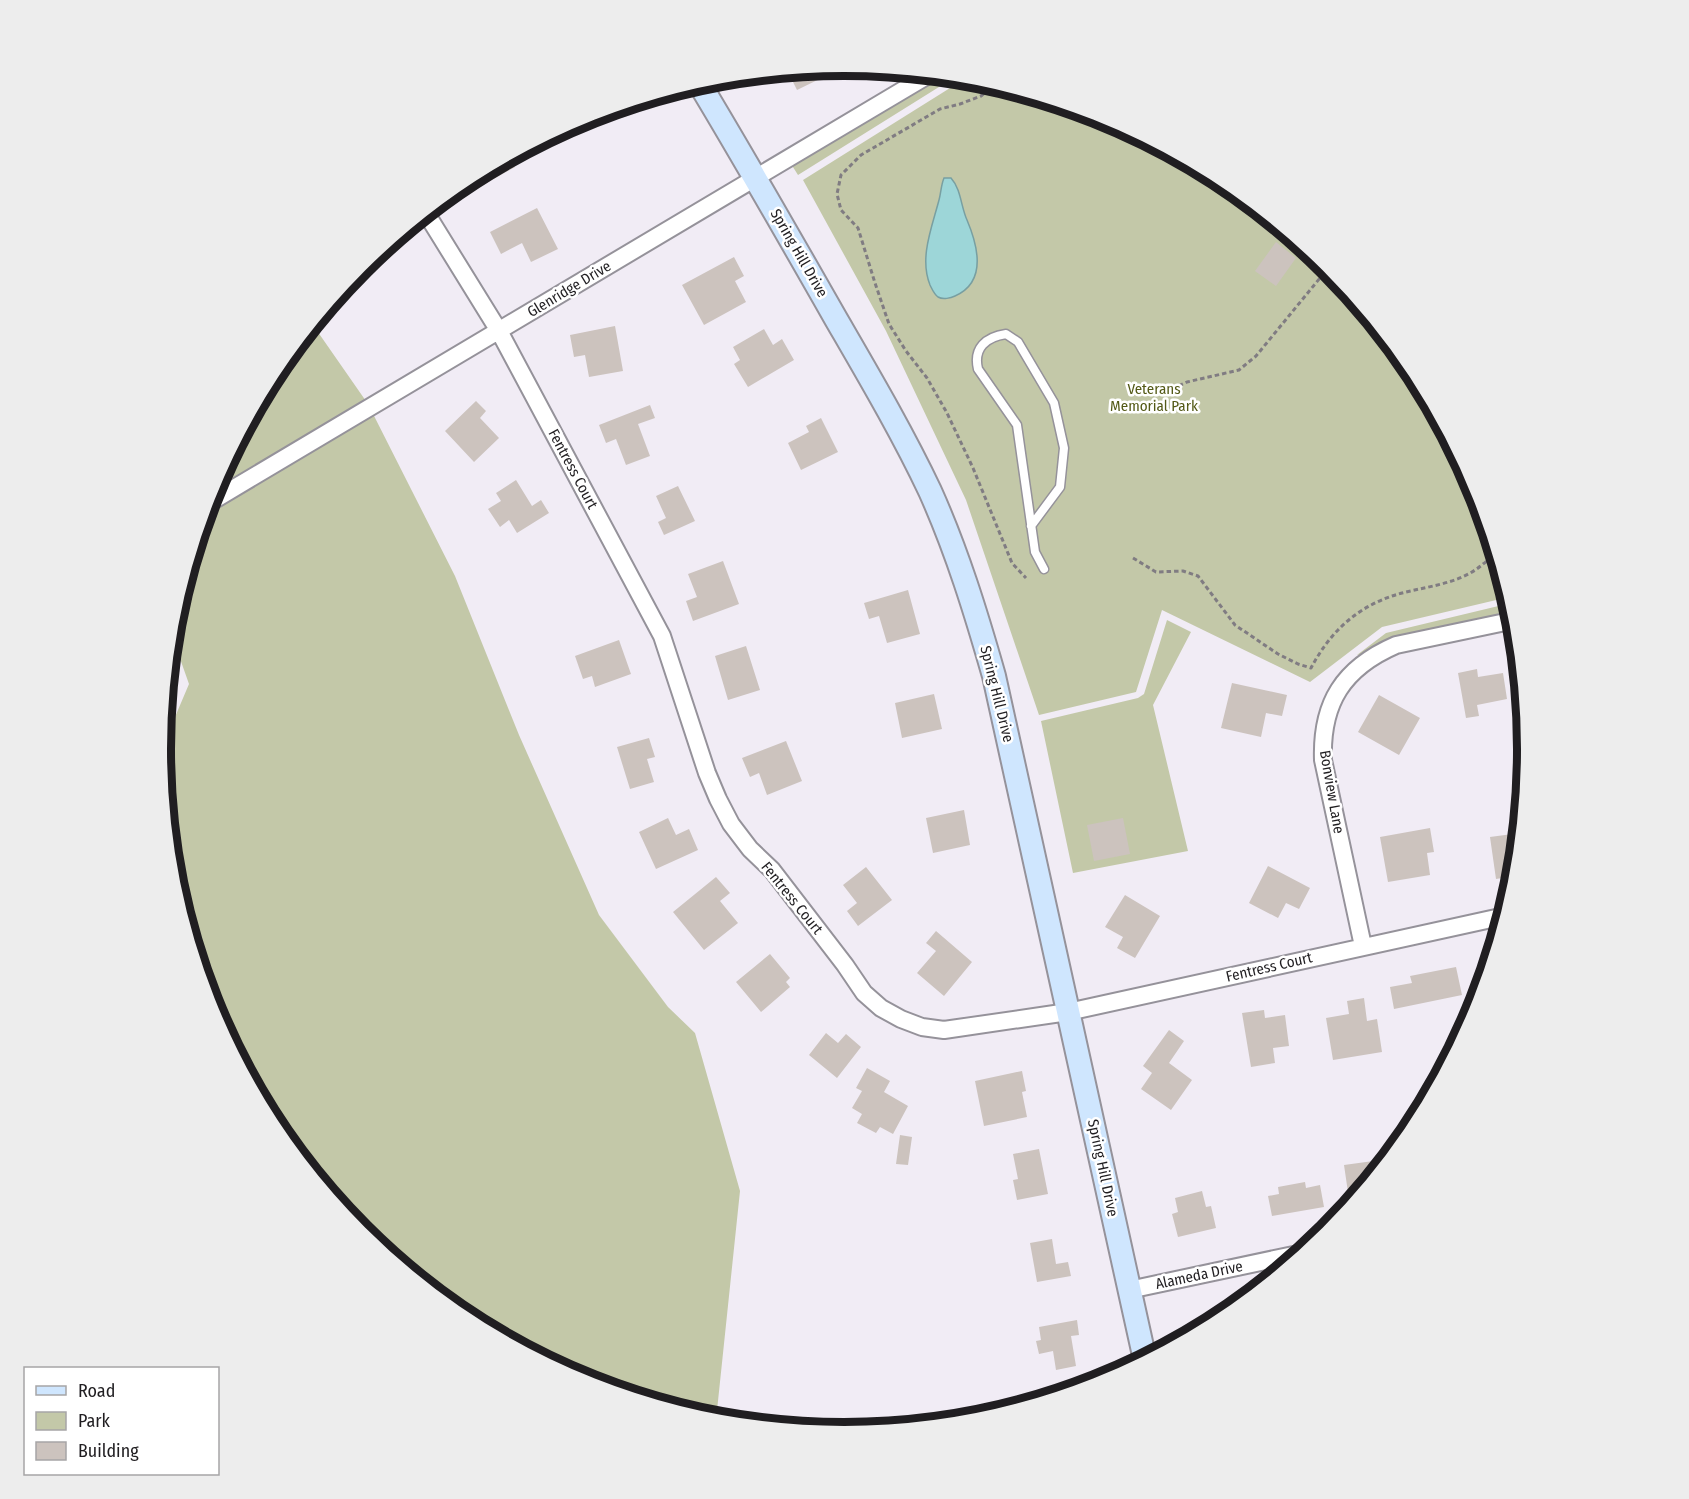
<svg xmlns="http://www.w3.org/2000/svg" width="1689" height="1499" viewBox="0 0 1689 1499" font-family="'Fira Sans Condensed',sans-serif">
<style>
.green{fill:#c3c8a8}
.water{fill:#9dd6d8;stroke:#789fa1;stroke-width:1.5}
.building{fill:#ccc3be}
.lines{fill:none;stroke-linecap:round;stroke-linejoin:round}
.lane-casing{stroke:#95929a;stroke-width:11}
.street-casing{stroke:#95929a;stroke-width:20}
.secondary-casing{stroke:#95929a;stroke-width:26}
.path{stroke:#807c82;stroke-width:3;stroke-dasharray:4.5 3;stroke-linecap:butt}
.lane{stroke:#fff;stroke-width:8}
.street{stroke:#fff;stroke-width:16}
.secondary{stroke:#cfe6fe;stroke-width:22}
.labels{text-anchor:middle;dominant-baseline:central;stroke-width:5;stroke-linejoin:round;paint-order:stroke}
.street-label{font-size:15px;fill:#201e21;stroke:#fff}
.park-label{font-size:15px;fill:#535916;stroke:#fff}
.rim{fill:none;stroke:#201e21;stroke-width:8}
</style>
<rect width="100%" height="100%" fill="#f1ecf5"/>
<path class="green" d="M934,75L955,77L798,175L786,156Z
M966,78L978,79L1106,118L1225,181L1328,266L1413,370L1476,488L1509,597L1382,627L1310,682L1162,610L1136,692L1039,715L966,500L886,331L803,180Z
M313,325L368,404L455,576L519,735L599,915L668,1007L695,1033L740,1191L716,1420L583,1381L464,1318L361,1233L276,1129L213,1011L174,883L161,750L189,684L172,636L174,616L213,488L276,369Z
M1511,603L1515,616L1385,650L1357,655L1386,633Z
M1167,620L1191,632L1153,705L1188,851L1073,873L1041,721L1138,698L1144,694Z"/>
<path class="water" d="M944,178H951C961,189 961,207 967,220C978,246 987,282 955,296C951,298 943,300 938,297C934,294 932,289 930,285C919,258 932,227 939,200C941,193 941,185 944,178Z"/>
<path class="building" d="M842,66V68L797,90L788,72Z
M509,157L515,167L467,194L461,184Z
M537,208L558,249L531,262L522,243L501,254L490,232Z
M1276,242L1296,258L1276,286L1255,271Z
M734,257L744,276L735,281L746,302L704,325L682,285Z
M615,326L623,371L589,377L585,355L574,357L570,335Z
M764,329L773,345L782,339L794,360L748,387L734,364L740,360L733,347Z
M476,401L486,411L480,418L499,438L474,462L445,431Z
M650,405L655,418L638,424L650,456L626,465L616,439L606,443L599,425Z
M821,418L838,452L801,470L788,443L809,432L806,426Z
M516,480L532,506L541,500L549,513L517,533L509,520L500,527L488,509L501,501L496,493Z
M678,486L695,521L664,535L658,522L666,518L656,496Z
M723,561L739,604L693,621L686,601L697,597L688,574Z
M908,590L920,634L887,643L879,616L869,619L864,603Z
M619,640L631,674L595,687L592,676L583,679L575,656Z
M746,646L760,690L728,700L715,656Z
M1477,669L1478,677L1503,673L1507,699L1477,705L1479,716L1466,718L1458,673Z
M1232,683L1287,695L1282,716L1266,713L1261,737L1221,728Z
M934,694L942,729L902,738L895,703Z
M1379,695L1420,718L1399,755L1358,732Z
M649,738L655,757L647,759L654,782L630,789L617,747Z
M786,741L802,781L767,795L759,773L750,777L742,758Z
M964,810L970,845L933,853L926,818Z
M668,818L676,835L689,829L698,850L656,869L639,832Z
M1123,818L1130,854L1094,861L1087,825Z
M1430,828L1434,852L1427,853L1430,875L1388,882L1380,837Z
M1520,833L1515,876L1496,879L1490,837Z
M1268,866L1310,888L1299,909L1286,903L1278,918L1249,903Z
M866,867L892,900L858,926L847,911L857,903L843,885Z
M716,877L730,893L720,901L738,923L704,950L673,912Z
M1125,895L1160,916L1135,958L1117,948L1123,937L1105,927Z
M936,931L972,962L944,996L917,973L936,951L926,943Z
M770,954L790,978L786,982L790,987L761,1012L736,982Z
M1456,967L1462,995L1394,1009L1390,987L1412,983L1410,976Z
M1364,998L1367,1021L1377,1019L1382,1052L1333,1060L1326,1018L1349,1014L1347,1001Z
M1264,1010L1265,1018L1285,1015L1289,1046L1273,1048L1275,1063L1251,1067L1242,1013Z
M1169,1030L1184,1041L1169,1063L1192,1080L1171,1110L1141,1089L1152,1073L1143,1066Z
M826,1033L838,1043L846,1034L861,1047L837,1078L809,1055Z
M867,1068L890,1081L884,1092L908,1106L893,1134L880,1127L876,1133L857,1123L862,1114L852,1108L862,1091L856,1088Z
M1022,1071L1026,1091L1022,1092L1027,1117L984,1126L975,1081Z
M900,1135L912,1137L908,1165L896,1164Z
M1039,1149L1048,1194L1017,1200L1013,1180L1018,1179L1013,1154Z
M1388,1159L1362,1192L1350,1206L1344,1165Z
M1305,1182L1306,1188L1320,1185L1324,1207L1272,1216L1268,1196L1279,1194L1278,1187Z
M1202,1191L1206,1207L1211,1206L1216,1228L1178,1237L1172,1214L1178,1212L1175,1198Z
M1052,1239L1056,1264L1068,1262L1071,1276L1037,1282L1030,1243Z
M1077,1320L1079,1335L1071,1336L1076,1366L1056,1370L1053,1351L1039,1354L1036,1341L1041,1340L1039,1327Z"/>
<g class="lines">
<g class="lane-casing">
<path id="lane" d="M1031,526L1060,487L1064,448L1054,403L1018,342L1006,334C986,337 973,348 978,369L1017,425L1035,552L1044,569"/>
</g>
<g class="street-casing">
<path id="street" d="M426,213L499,331L662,636L707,773L718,799L731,824L750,849L772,870L845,965L864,993L881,1008L901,1019L922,1027L944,1030L1068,1012L1505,916
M209,503L930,74
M1363,946L1323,760C1321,703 1343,668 1396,645L1515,620
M1129,1290L1303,1253"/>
</g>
<g class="secondary-casing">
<path id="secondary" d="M699,83C746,161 791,240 836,319C869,376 902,432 930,491C957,551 976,613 994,676L1145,1360"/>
</g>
<path class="path" d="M995,84L981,96L960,104L940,109L861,155L841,175L837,194L841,210L858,228L875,283L889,324L906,351L927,378L947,413L973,468L1012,563L1026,578
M1172,389L1187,382L1239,370L1256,356L1329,267
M1133,558L1156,572L1183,571L1198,576L1235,625L1278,654L1298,664L1311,668C1329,634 1354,609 1392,596C1422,586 1458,586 1483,564C1488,561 1491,555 1495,550"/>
<use href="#lane" class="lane"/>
<use href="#street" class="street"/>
<use href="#secondary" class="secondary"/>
</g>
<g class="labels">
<g class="street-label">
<text transform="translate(799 253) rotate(60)">Spring Hill Drive</text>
<text transform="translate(569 289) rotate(-31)">Glenridge Drive</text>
<text transform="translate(573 469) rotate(62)">Fentress Court</text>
<text transform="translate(997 694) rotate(76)">Spring Hill Drive</text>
<text transform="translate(1332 792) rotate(80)">Bonview Lane</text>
<text transform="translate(792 898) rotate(51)">Fentress Court</text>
<text transform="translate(1269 967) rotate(-13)">Fentress Court</text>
<text transform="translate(1103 1168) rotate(78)">Spring Hill Drive</text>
<text transform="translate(1199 1275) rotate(-12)">Alameda Drive</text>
</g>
<g class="park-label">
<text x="1154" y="389">Veterans<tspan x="1154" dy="17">Memorial Park</tspan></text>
</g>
</g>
<path d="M0 0H1689V1499H0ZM171 749a673 673 0 1 1 1346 0a673 673 0 1 1-1346 0Z" fill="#ededed" fill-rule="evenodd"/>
<path class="rim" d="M171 749a673 673 0 1 1 1346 0a673 673 0 1 1-1346 0Z"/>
<rect x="24" y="1367" width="195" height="108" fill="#ffffff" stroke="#a6a5a6" stroke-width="1.5"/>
<rect x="36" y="1386" width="30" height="9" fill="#cfe6fe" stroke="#a6a5a6" stroke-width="1.5"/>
<text x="78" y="1397" font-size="18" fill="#201e21">Road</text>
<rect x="36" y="1412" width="30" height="18" fill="#c3c8a8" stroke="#a6a5a6" stroke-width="1.5"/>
<text x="78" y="1427" font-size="18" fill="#201e21">Park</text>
<rect x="36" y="1442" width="30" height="18" fill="#ccc3be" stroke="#a6a5a6" stroke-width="1.5"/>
<text x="78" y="1457" font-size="18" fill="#201e21">Building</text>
</svg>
